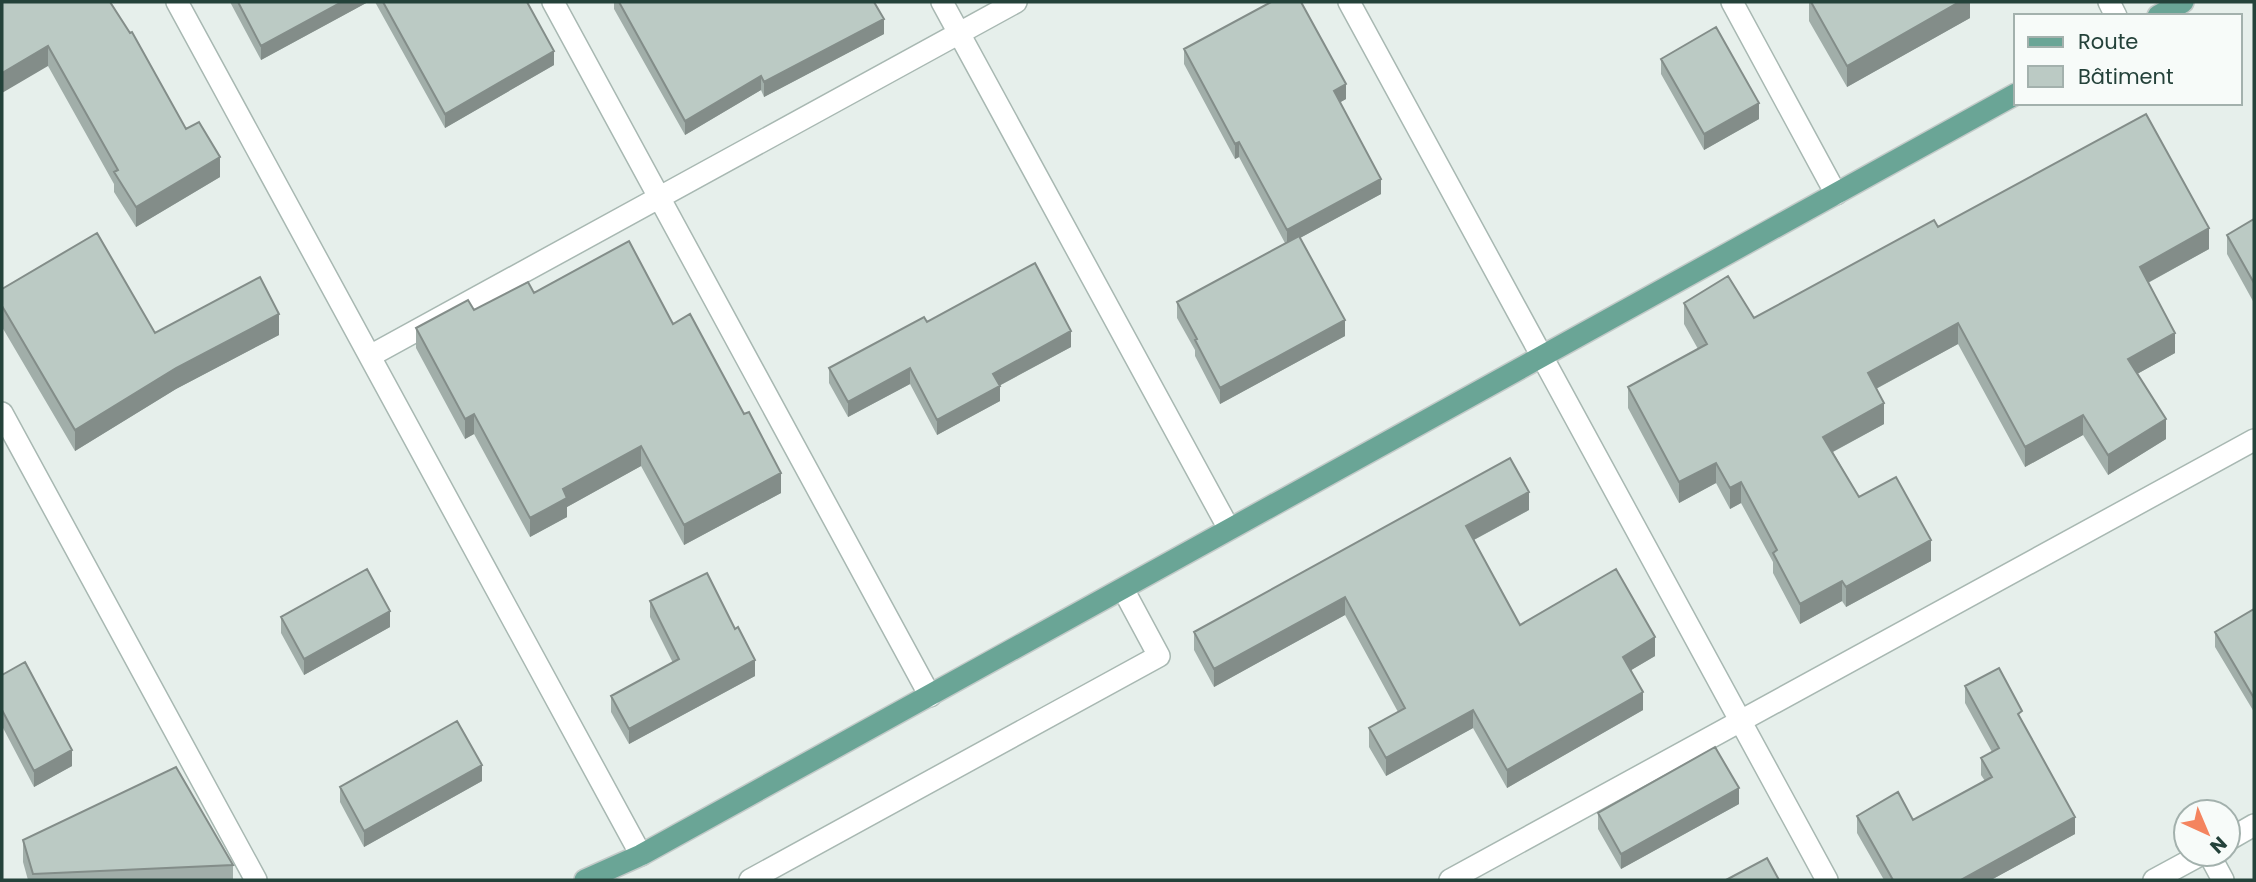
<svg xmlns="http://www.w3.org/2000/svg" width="2256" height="882" viewBox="0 0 2256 882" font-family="Poppins,sans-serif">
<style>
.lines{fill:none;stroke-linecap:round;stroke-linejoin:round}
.minor-casing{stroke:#a8b8b2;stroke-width:24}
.major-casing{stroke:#c2cac8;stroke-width:24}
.minor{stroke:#fff;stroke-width:21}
.major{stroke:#6aa596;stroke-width:21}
.wall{fill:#a1aea9}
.shaded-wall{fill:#838d89}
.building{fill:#bbcac4;stroke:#838d89;stroke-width:2}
</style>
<rect width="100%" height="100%" fill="#e6efeb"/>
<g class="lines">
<g class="minor-casing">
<path id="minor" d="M177,2L641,855
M553,2L930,696
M942,2L1229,529
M1349,2L1827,880
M1732,2L1836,194
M2109,2L2116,16
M370,356L1016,2
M2,413L256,880
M2228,840L2254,825
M2209,854L2223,880
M750,880L1159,656L1123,589
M1450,880L2254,440
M2154,880L2202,854"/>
</g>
<g class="major-casing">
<path id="major" d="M2158,16L2183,2
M585,880L641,855L2016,94"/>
</g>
<use href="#minor" class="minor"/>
<use href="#major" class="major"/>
</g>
<path class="wall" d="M2,2L186,129L220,177L136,227L114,192V184L48,66Z
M230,2H368L261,60Z
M375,2H527L554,65L445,128Z
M614,2H874L884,34L764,97L761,90L685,135L614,9Z
M1809,2H1970V18L1847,87L1809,21Z
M1184,49L1346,99L1340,102L1381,194L1300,238L1345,336L1220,404L1195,356V350L1177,318V302L1285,243L1239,157L1235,159L1184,64Z
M1661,59L1759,119L1704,150L1661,74Z
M2254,219V303L2227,254V235Z
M1938,227L2209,249L2148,283L2175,353L2137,374L2166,439L2108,475L2083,435L2025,467L1958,344L1876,389L1884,424L1833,452L1859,497L1931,561L1846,607L1842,601L1800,624L1773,573V562L1741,503L1730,509L1716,483L1679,503L1628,408V387L1698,349L1684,324V303L1754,318Z
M2,289L155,333L279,335L176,389L75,451L2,327Z
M534,293L781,493L684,545L641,466L567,507V517L530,537L474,434L465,439L416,348V328Z
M927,322L1071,347L999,386L1000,401L937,435L910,384L848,417L829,383V368Z
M1529,510L1474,540L1520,625L1655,656L1631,670L1643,710L1507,788L1473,728L1386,776L1369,747V728L1398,712L1345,615L1214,687L1194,650V632Z
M650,601L755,676L629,744L611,712V696L673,663L650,617Z
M2254,609V712L2215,647V632Z
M281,617L390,627L304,675L281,633Z
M2,675L72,766L34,787L2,726Z
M1965,686L2022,721L2075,834L1991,880H1884L1857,833V816L1913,820L1985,781L1981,775V758L1992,752L1965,703Z
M482,781L364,847L340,802V787Z
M1739,804L1621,869L1598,829V813Z
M23,840L233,865V880H28L23,862Z"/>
<path class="shaded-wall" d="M342,2H368L261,60V46Z
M1959,2H1970V18L1847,87V66Z
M884,19V34L764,97V82Z
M48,46V66L2,93V73Z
M554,51V65L445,128V114Z
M761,76V90L685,135V121Z
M1346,84V99L1334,106V91Z
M1759,103V119L1704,150V134Z
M1239,142V157L1235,159V144Z
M220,157V177L136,227V207Z
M1381,179V194L1287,245V230Z
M2209,228V249L2140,287V267Z
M279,314V335L176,389L75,451V430L176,368Z
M1345,320V336L1220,404V388Z
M1958,323V344L1868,393V373Z
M1071,331V347L993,389V374Z
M2175,333V353L2128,379V359Z
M910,368V384L848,417V402Z
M1000,386V401L937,435V420Z
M1884,403V424L1823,457V437Z
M474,414V434L465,439V419Z
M2083,415V435L2025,467V447Z
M2166,419V439L2108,475V455Z
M641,446V466L567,507V517L530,537V518L563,489Z
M1716,463V483L1679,503V482Z
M781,473V493L684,545V525Z
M1741,482V503L1730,509V488Z
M1529,492V510L1466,544V526Z
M1931,540V561L1846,607V587Z
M1842,581V601L1800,624V604Z
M1345,597V615L1214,687V669Z
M390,611V627L304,675V659Z
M1655,637V656L1623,675V657Z
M755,660V676L629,744V729Z
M1643,692V710L1507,788V770Z
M1473,710V728L1386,776V758Z
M72,750V766L34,787V771Z
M482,765V781L364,847V831Z
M1739,788V804L1621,869V854Z
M2075,817V834L1991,880H1961Z"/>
<path class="building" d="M2,2H110L130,33L132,32L186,129L199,122L220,157L136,207L114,172L118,170L48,46L2,73Z
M238,2H342L261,46Z
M383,2H527L554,51L445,114Z
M619,2H874L884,19L764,82L761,76L685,121Z
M1271,2H1301L1346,84L1334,91L1381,179L1287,230L1239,142L1235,144L1184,49Z
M1811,2H1959L1847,66Z
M1716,27L1759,103L1704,134L1661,59Z
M2146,114L2209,228L2140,267L2175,333L2128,359L2166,419L2108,455L2083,415L2025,447L1958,323L1868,373L1884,403L1823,437L1859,497L1896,477L1931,540L1846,587L1842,581L1800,604L1773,553L1777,550L1741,482L1730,488L1716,463L1679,482L1628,387L1707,344L1684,303L1728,276L1754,318L1934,220L1938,227Z
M2254,219V283L2227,235Z
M97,233L155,333L260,277L279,314L176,368L75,430L2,306V289Z
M1299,236L1345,320L1220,388L1195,340L1197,339L1177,302Z
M629,241L673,324L690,314L744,414L749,412L781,473L684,525L641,446L563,489L567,498L530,518L474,414L465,419L416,328L468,300L474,310L528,282L534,293Z
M1035,263L1071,331L993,374L1000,386L937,420L910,368L848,402L829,368L924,317L927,322Z
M1510,458L1529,492L1466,526L1520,625L1616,569L1655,637L1623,657L1643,692L1507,770L1473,710L1386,758L1369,728L1405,708L1345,597L1214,669L1194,632Z
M367,569L390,611L304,659L281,617Z
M707,573L735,629L738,627L755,660L629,729L611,696L679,659L650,601Z
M2254,609V698L2215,632Z
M25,662L72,750L34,771L2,710V675Z
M1999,668L2022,711L2018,714L2075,817L1961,880H1893L1857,816L1898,792L1913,820L1992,777L1981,758L1999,748L1965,686Z
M457,721L482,765L364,831L340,787Z
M1715,747L1739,788L1621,854L1598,813Z
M176,767L233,865L33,874L23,840Z
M1767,858L1779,880H1726Z"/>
<rect width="2256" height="882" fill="none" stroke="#24423a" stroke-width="7"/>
<rect x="2014" y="14" width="228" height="91" fill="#f7fbf9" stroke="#a3b1ad" stroke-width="2"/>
<rect x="2028" y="37" width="35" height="10" fill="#6aa596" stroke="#a3b1ad" stroke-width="2"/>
<text x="2078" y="49" font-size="21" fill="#24423a">Route</text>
<rect x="2028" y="66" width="35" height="21" fill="#bbcac4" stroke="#a3b1ad" stroke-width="2"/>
<text x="2078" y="84" font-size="21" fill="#24423a">Bâtiment</text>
<g transform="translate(2207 833) rotate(136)"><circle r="33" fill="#f7fbf9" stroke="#a3b1ad" stroke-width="2"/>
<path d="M0-5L12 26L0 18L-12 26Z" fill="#f4845f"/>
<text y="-10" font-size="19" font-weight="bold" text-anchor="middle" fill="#24423a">N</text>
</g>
</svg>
